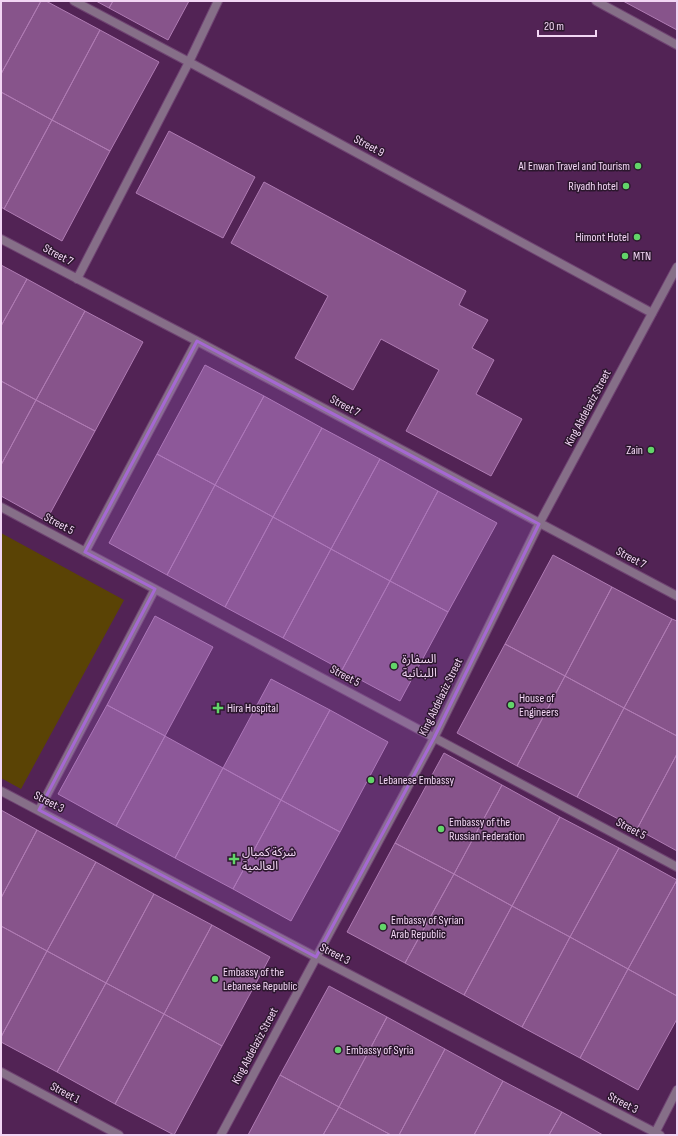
<svg xmlns="http://www.w3.org/2000/svg" width="678" height="1136" viewBox="0 0 678 1136" font-family="'Sofia Sans Condensed','Noto Sans Arabic',sans-serif">
<style>
.green{fill:#5a4305}
.building{fill:#87548b;stroke:#af7bb3}
.lines{fill:none;stroke-linecap:round;stroke-linejoin:round}
.minor-casing{stroke:#6f4372;stroke-width:10}
.tertiary-casing{stroke:#6f4372;stroke-width:10}
.minor{stroke:#866f88;stroke-width:8}
.tertiary{stroke:#866f88;stroke-width:8}
.marked{fill:#a568d2;fill-opacity:0.2;stroke:#a568d2;stroke-width:3;stroke-linejoin:round}
.poi-dot{fill:#62d469;stroke:#2c172e;stroke-width:1.5}
.labels{text-anchor:middle;dominant-baseline:central;stroke-width:3;stroke-linejoin:round;paint-order:stroke}
.street-label{font-size:12px;fill:#f2d6f4;stroke:#2c172e}
.poi-label{font-size:12px;fill:#f2d6f4;stroke:#2c172e;text-anchor:start}
</style>
<rect width="100%" height="100%" fill="#522355"/>
<path class="green" d="M1,533L124,600L21,789L1,778Z"/>
<path class="building" d="M1,1H41L1,74Z
M41,1H46L100,30L52,120L1,92V74Z
M96,1H113L109,8Z
M113,1H189L168,40L109,8Z
M623,1H677V30Z
M100,30L159,62L110,151L52,120Z
M1,92L52,120L4,209L1,207Z
M52,120L110,151L62,241L4,209Z
M169,131L255,177L223,238L136,193Z
M264,182L466,291L459,305L488,320L472,348L494,360L476,394L522,419L491,476L406,431L439,370L381,339L353,390L295,358L328,296L231,243Z
M1,265L27,279L1,326Z
M27,279L85,311L36,400L1,381V326Z
M85,311L143,342L95,431L36,400Z
M205,365L264,396L215,485L157,454Z
M1,381L36,400L1,465Z
M264,396L322,428L273,517L215,485Z
M36,400L95,431L46,521L1,496V465Z
M322,428L380,459L331,549L273,517Z
M157,454L215,485L167,575L109,543Z
M380,459L438,491L390,581L331,549Z
M215,485L273,517L225,607L167,575Z
M438,491L497,523L448,612L390,581Z
M273,517L331,549L283,638L225,607Z
M331,549L390,581L342,670L283,638Z
M553,555L612,587L565,676L505,644Z
M390,581L448,612L400,701L342,670Z
M612,587L672,619L624,708L565,676Z
M155,616L213,647L165,736L107,705Z
M672,619L677,621V736L624,708Z
M505,644L565,676L517,766L457,733Z
M565,676L624,708L577,797L517,766Z
M271,679L330,710L281,800L223,768Z
M107,705L165,736L116,826L58,794Z
M624,708L677,736V754L637,829L577,797Z
M330,710L388,742L340,832L281,800Z
M165,736L223,768L175,858L116,826Z
M444,753L502,785L454,874L395,843Z
M677,754V851L637,829Z
M223,768L281,800L233,889L175,858Z
M502,785L560,817L512,906L454,874Z
M281,800L340,832L291,921L233,889Z
M1,810L37,830L1,898Z
M560,817L619,848L570,937L512,906Z
M37,830L96,862L47,951L1,926V898Z
M395,843L454,874L405,963L347,932Z
M619,848L677,880L628,969L570,937Z
M96,862L154,894L106,983L47,951Z
M454,874L512,906L464,995L405,963Z
M677,880V996L628,969Z
M154,894L212,925L164,1014L106,983Z
M512,906L570,937L522,1027L464,995Z
M212,925L270,957L222,1046L164,1014Z
M1,926L47,951L1,1037Z
M570,937L628,969L580,1058L522,1027Z
M47,951L106,983L57,1072L1,1042V1037Z
M628,969L677,996V1019L638,1090L580,1058Z
M106,983L164,1014L115,1104L57,1072Z
M329,986L387,1017L339,1107L280,1075Z
M164,1014L222,1046L174,1135L115,1104Z
M387,1017L445,1049L399,1135H391L339,1107Z
M445,1049L503,1081L474,1135H399Z
M280,1075L339,1107L323,1135H248Z
M503,1081L562,1112L549,1135H474Z
M339,1107L391,1135H323Z
M562,1112L603,1135H549Z"/>
<g class="lines">
<g class="minor-casing">
<path id="minor" d="M74,1L189,62L652,313
M596,1L677,45
M1,239L197,341L677,596
M77,279L189,62L218,1
M1,507L677,867
M85,552L197,341
M1,791L316,957L660,1135
M39,810L155,589
M654,1135L677,1090"/>
</g>
<g class="tertiary-casing">
<path id="tertiary" d="M1,1072L119,1135
M221,1135L434,738L539,524L677,267"/>
</g>
<use href="#minor" class="minor"/>
<use href="#tertiary" class="tertiary"/>
</g>
<path class="marked" d="M197,341L539,524L434,738L316,957L39,810L155,589L85,552Z"/>
<g class="poi-dot">
<circle cx="638" cy="166" r="4"/>
<circle cx="626" cy="186" r="4"/>
<circle cx="637" cy="237" r="4"/>
<circle cx="625" cy="256" r="4"/>
<circle cx="651" cy="450" r="4"/>
<circle cx="394" cy="666" r="4"/>
<circle cx="511" cy="705" r="4"/>
<path d="M216 702h4v4h4v4h-4v4h-4v-4h-4v-4h4z"/>
<circle cx="371" cy="780" r="4"/>
<circle cx="441" cy="829" r="4"/>
<path d="M232 853h4v4h4v4h-4v4h-4v-4h-4v-4h4z"/>
<circle cx="383" cy="927" r="4"/>
<circle cx="215" cy="979" r="4"/>
<circle cx="338" cy="1050" r="4"/>
</g>
<g class="labels">
<g class="street-label">
<text transform="translate(369 146) rotate(28)">Street 9</text>
<text transform="translate(58 255) rotate(28)">Street 7</text>
<text transform="translate(345 406) rotate(28)">Street 7</text>
<text transform="translate(588 408) rotate(-62)">King Abdelaziz Street</text>
<text transform="translate(59 524) rotate(28)">Street 5</text>
<text transform="translate(631 558) rotate(28)">Street 7</text>
<text transform="translate(345 676) rotate(28)">Street 5</text>
<text transform="translate(441 697) rotate(-64)">King Abdelaziz Street</text>
<text transform="translate(49 802) rotate(27)">Street 3</text>
<text transform="translate(631 829) rotate(28)">Street 5</text>
<text transform="translate(335 954) rotate(27)">Street 3</text>
<text transform="translate(255 1046) rotate(-62)">King Abdelaziz Street</text>
<text transform="translate(65 1093) rotate(28)">Street 1</text>
<text transform="translate(623 1103) rotate(27)">Street 3</text>
</g>
<g class="poi-label">
<text x="630" y="166" text-anchor="end">Al Enwan Travel and Tourism</text>
<text x="618" y="186" text-anchor="end">Riyadh hotel</text>
<text x="629" y="237" text-anchor="end">Himont Hotel</text>
<text x="633" y="256">MTN</text>
<text x="643" y="450" text-anchor="end">Zain</text>
<text x="402" y="659">السفارة<tspan x="402" dy="14">اللبنانية</tspan></text>
<text x="519" y="698">House of<tspan x="519" dy="14">Engineers</tspan></text>
<text x="227" y="708">Hira Hospital</text>
<text x="379" y="780">Lebanese Embassy</text>
<text x="449" y="822">Embassy of the<tspan x="449" dy="14">Russian Federation</tspan></text>
<text x="242" y="852">شركة كمبال<tspan x="242" dy="14">العالمية</tspan></text>
<text x="391" y="920">Embassy of Syrian<tspan x="391" dy="14">Arab Republic</tspan></text>
<text x="223" y="972">Embassy of the<tspan x="223" dy="14">Lebanese Republic</tspan></text>
<text x="346" y="1050">Embassy of Syria</text>
</g>
</g>
<rect width="678" height="1136" fill="none" stroke="#f2d6f4" stroke-width="4"/>
<path d="M538 30v6h58v-6" fill="none" stroke="#f2d6f4" stroke-width="2"/>
<text x="544" y="30" font-size="12" fill="#f2d6f4" stroke="#2c172e" stroke-width="3" paint-order="stroke">20 m</text>
</svg>
